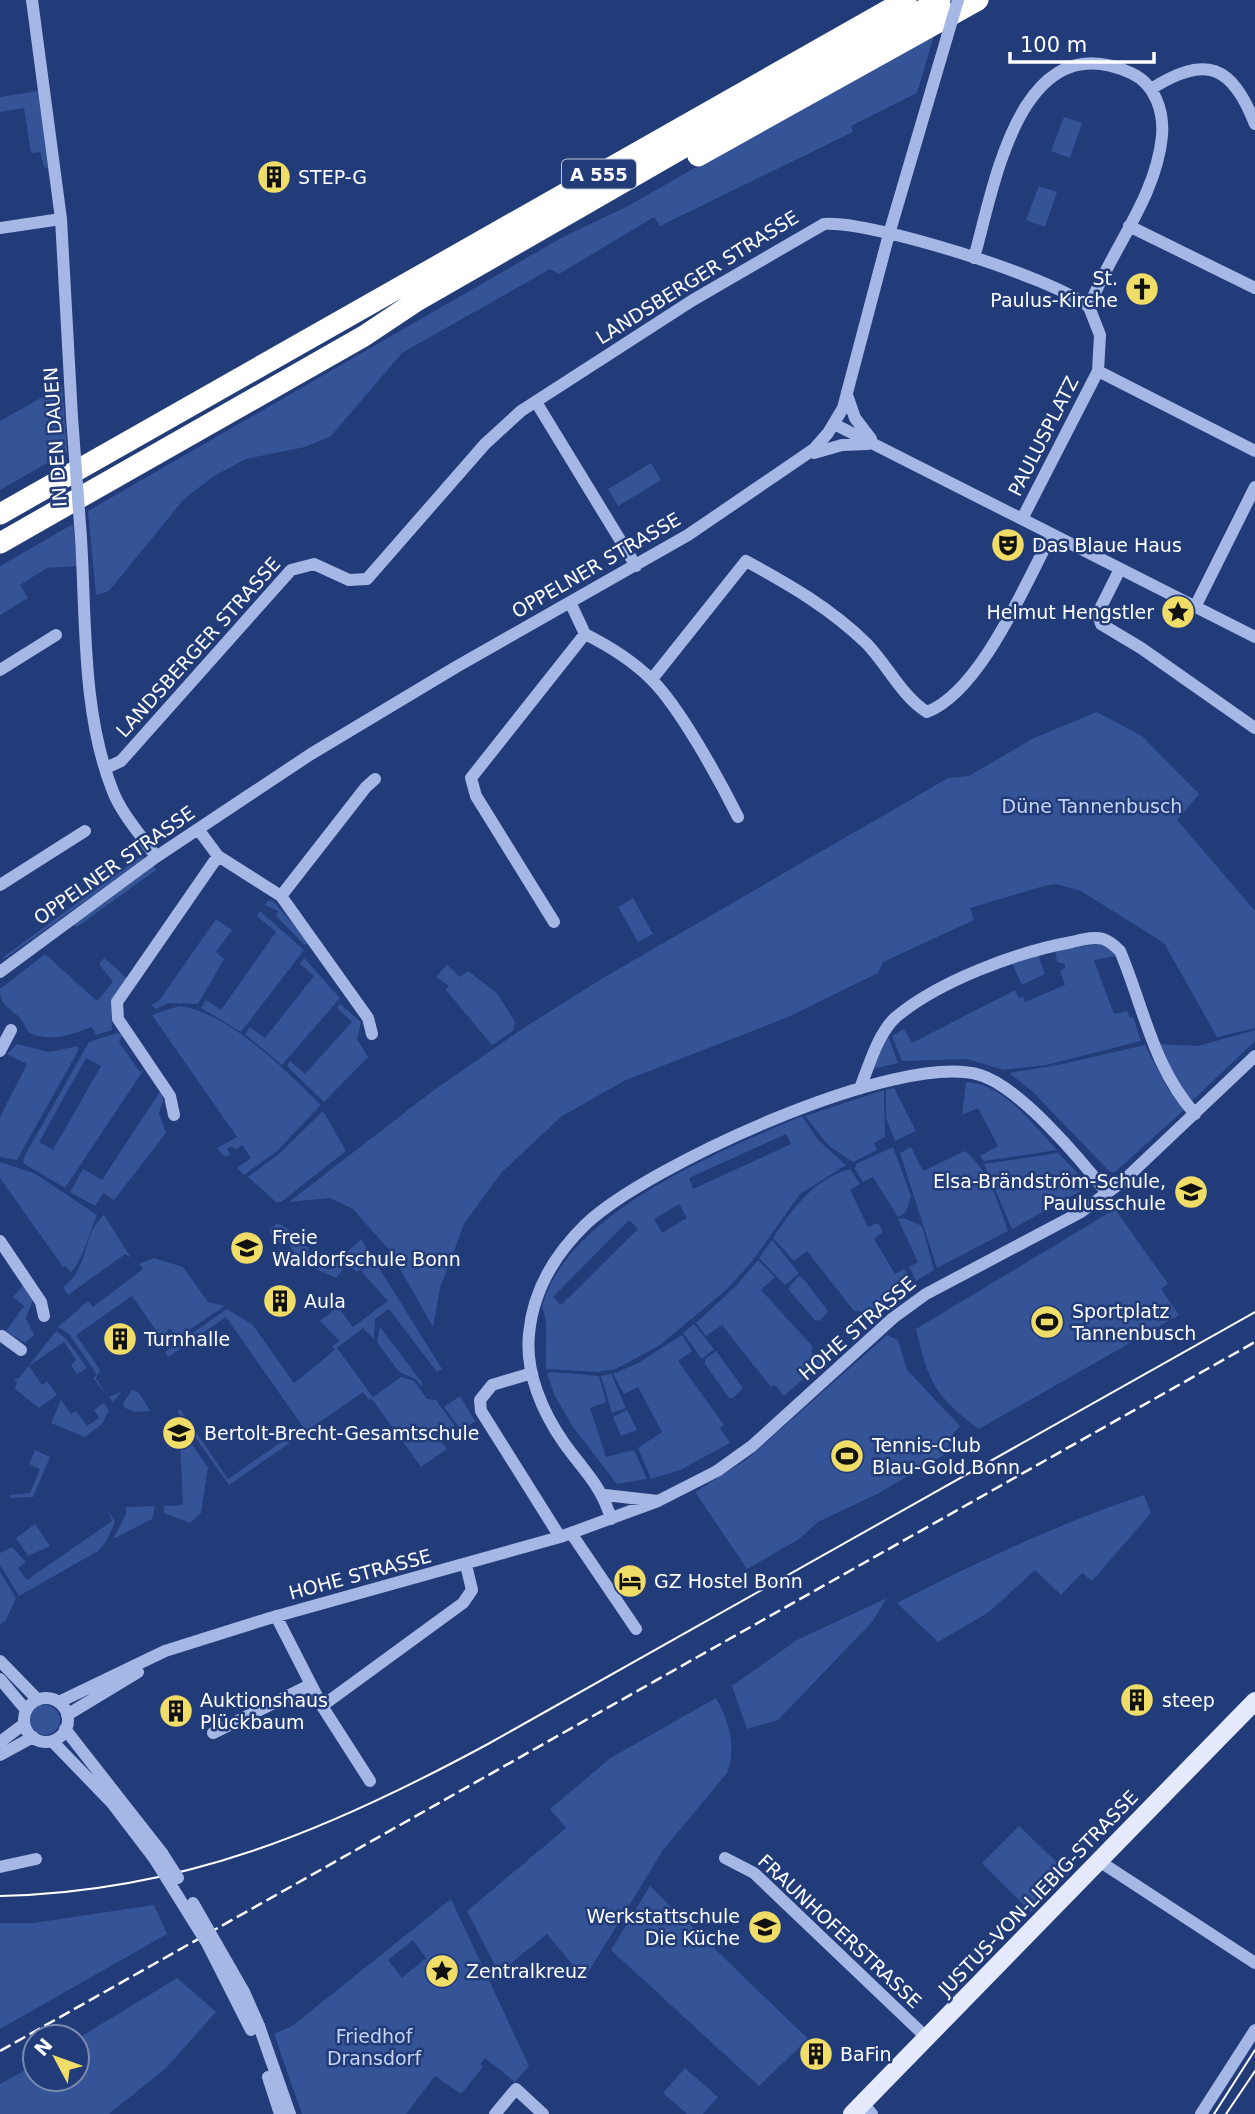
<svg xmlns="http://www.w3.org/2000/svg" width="1255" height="2114" viewBox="0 0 1255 2114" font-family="'DejaVu Sans',sans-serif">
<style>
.green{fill:#355397;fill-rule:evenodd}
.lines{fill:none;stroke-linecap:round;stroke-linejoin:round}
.minor{stroke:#a4b7e5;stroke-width:12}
.major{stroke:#e4eafc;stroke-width:18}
.highway{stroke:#fff;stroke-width:21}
.tram{stroke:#fff;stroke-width:2}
.rail{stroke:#fff;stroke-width:2.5;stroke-dasharray:12 5;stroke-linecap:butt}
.minor-bridge{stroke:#a4b7e5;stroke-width:12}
.labels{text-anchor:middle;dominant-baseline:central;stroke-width:5;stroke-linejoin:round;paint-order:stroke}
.shield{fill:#223b79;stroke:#bdc4d7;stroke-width:2}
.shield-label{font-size:18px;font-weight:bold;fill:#fff}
.poi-label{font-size:19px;fill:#fff;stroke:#223b79;text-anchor:start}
.street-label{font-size:19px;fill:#fff;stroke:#223b79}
.park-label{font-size:19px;fill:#c7d4f4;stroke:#223b79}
</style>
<rect width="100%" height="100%" fill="#223b79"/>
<path class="green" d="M935,32L917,93L851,126L853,132L660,226L654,217L559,274L550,269L402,353L331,436L305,447L246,459L214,476L184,499L109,591L96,595L88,511L563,237L626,207Z
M38,91L48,169L44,167L40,152L31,153L24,108L0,112V97Z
M1064,117L1082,123L1070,158L1051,151Z
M1039,186L1057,192L1045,227L1026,220Z
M62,386L67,452L0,490V421Z
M651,463L661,480L618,506L608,489Z
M73,524L77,566L47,568L20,585L28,598L0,615V566Z
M1097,712L1142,736L1199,794L1177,820L1255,911V1028L1217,1037L1164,943L1081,891L1056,884L1044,886L970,908L974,920L883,962L878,973L786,1018L626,1080L562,1116L501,1173L464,1224L440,1288L433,1327L390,1251L353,1209L330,1198L289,1202L430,1093L522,1029L603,978L948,778L969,776L1034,738Z
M144,854L143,859L6,958H2Z
M154,866L156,870L77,927L73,925Z
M633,898L653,934L638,942L618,907Z
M268,901H273L309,942L305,945L276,916L278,911L265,905Z
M260,911L304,950L241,1032L201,1008L206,1000L221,1010L276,932L257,916Z
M216,919L232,930L216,952L224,959L198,1004L168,1003L156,1009L151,1005L159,1001Z
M1098,944L1112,950L1116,956L1094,960L1114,1014L1127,1011L1130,1018L1133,1017L1141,1041L1046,1065L1004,1070L967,1059L902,1061L892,1036L904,1029L912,1043L1015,990L1019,998L1023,997L1025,1002L1065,985L1060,971L1065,968V964L1057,962L1055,950Z
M45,954L97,1001L113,982L99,964L104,958L127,978L111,1003L112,1030L96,1035L92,1027C71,1034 52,1043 30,1033C25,1029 24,1022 20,1018C9,1007 0,1006 0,989Z
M1038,954L1045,974L1022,985L1012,963Z
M304,958L340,998L282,1065L245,1034L250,1027L265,1038L314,976L300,964Z
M447,965L460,977L468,971L497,993L515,1022L513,1031L492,1045L446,990L449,986L436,977Z
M340,1004L361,1022L357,1039L368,1057L324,1102L287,1066L290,1061L305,1074L352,1022L337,1008Z
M179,1006C228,1012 287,1071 321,1105L277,1151L244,1175L237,1168L251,1158L242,1145L235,1150L232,1146L227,1149L230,1155L225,1157L217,1148L237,1137L152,1015Z
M1255,1030V1041L1191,1102L1156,1044L1198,1046Z
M117,1033L123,1035L119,1042L140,1072L145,1068L65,1188L23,1163L24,1157L89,1042ZM86,1058L101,1066L53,1150L39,1142Z
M888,1036L898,1063L873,1069Z
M17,1044L49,1052L78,1046V1051L17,1160L0,1157V1117L27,1064L7,1054Z
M1145,1045L1168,1089L1185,1109L1115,1172H1110L1032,1091L1009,1073L1058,1065Z
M966,1082C1005,1084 1032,1124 1057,1150L984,1161L980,1156L998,1146L978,1108L962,1115Z
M894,1088L916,1131L895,1141L886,1118V1090Z
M161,1090L163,1100L159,1113L166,1133L114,1200L103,1193L95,1206L70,1192L83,1169L102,1180Z
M884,1090L885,1137L874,1143L877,1150L853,1162L829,1146L805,1116Z
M323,1111L346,1151L281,1202H276L248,1177L280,1153Z
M802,1116L818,1140L846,1165L800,1194L750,1264L726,1290L660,1345L616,1369L598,1372L546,1369C545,1353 549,1319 542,1308C564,1214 720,1151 802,1116ZM786,1134L791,1144L693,1189L689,1178ZM679,1204L687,1218L662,1233L654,1219ZM629,1220L638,1229L561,1305L553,1297Z
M893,1147L911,1196L906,1212L898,1217L873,1177L863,1182L855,1169L856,1164Z
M911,1147L923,1171L965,1151C990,1172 997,1200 1008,1231L937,1268L900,1153Z
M1058,1153L1087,1183L1086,1188L1012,1229L984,1164Z
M0,1162L34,1173L97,1215C90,1231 83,1260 71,1272L65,1266L63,1267L0,1178Z
M850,1169L860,1184L850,1190L868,1227L878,1223L883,1232L874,1239L895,1274L904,1269L914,1283L868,1320L860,1311H854L807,1251L794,1261L773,1238C793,1208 814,1179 850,1169Z
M1115,1209L1168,1284L1161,1289L1179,1315L979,1429C935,1397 928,1381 916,1329Z
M104,1215L131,1258L125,1254L68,1295L63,1287C91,1267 81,1235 104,1215Z
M904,1218L922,1226L934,1270L916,1281L909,1267L918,1262L898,1219Z
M278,1223L291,1231L295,1242L308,1247L309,1259L315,1260L329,1270L338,1261L344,1268L336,1278L300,1262L289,1244H281L270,1234V1229Z
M361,1239L442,1369L437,1372L389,1309L375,1319L374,1339L363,1328L337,1348L373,1397L401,1377L414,1381L427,1399L436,1400L455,1426L438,1438L447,1449L421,1467L372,1399L369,1400L363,1392L229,1485L177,1411L180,1409L228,1479L303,1427L226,1317L168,1357L165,1352L227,1309L252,1324L294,1383L335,1350L332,1346L340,1341L320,1321L338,1307L353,1327L388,1301L361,1271L366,1267L356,1272L348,1264L350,1261L344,1255Z
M772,1240L799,1273L785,1285L759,1258Z
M154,1258L183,1267L208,1302L225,1306L177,1338L170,1328L167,1331L171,1338L164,1342L132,1296L76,1335L100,1370L96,1379L109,1397L122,1391L113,1402L93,1378L97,1375L69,1334L58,1327L88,1301L93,1307L143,1269L139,1264Z
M758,1260L775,1277L761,1290L813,1347L811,1352L821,1363L784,1396L775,1385L771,1387L722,1325L706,1336L696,1323L736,1286Z
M798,1276L802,1277L828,1311L820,1321L815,1320L788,1289Z
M24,1284L33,1300L26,1318L34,1335L25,1343L6,1331L24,1306L13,1297Z
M694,1324L714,1349L702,1359L683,1333Z
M380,1327L423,1384L421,1386L416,1379L399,1372L377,1342Z
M56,1331L67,1340L87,1368L77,1374L71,1365L76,1360L64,1342L29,1366L42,1385L47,1381L57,1395L39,1408L15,1389L17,1382L14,1380L20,1377Z
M682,1335L692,1351L678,1361L724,1425L720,1428L730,1443L680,1470L651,1479L638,1448L662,1432L638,1387L624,1394L613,1374L638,1363Z
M887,1335L898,1340L907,1370L960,1426L948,1440L949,1452L877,1494L818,1522L799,1539L747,1569L695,1492L746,1460Z
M716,1351L743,1388L733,1398H729L705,1364V1359Z
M552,1372L599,1376L606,1402L590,1408L606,1457L634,1450L647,1479L617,1484L573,1427L555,1396L547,1373Z
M611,1374L626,1408L612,1413L601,1376Z
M132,1390L139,1393L150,1411L136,1412L125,1408L123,1403Z
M460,1396L475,1421L462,1431L444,1407Z
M61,1400L71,1414L76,1411L87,1426L99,1418L94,1410L104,1403L109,1410L102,1424L85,1437L51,1423Z
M627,1410L637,1430L621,1436L613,1417Z
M180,1428L208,1467L201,1513L190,1523L164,1513V1506L183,1505L180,1441L172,1431Z
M35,1450L50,1457L33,1497L10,1498V1495L30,1493L40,1469L29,1464Z
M1144,1495L1151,1513L1092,1581L1082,1573L1061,1595L1035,1570L989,1612L938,1642L897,1603C978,1562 1057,1524 1144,1495Z
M155,1506L152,1519L113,1539L126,1514V1507Z
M106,1507L115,1522L106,1542L98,1551L19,1596L0,1565V1553L12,1547L26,1562L18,1568L27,1580L112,1521Z
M35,1524L50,1546L28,1556L16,1538Z
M0,1572L16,1598L6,1620L0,1625Z
M887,1598L872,1622L778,1720L747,1729L732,1686L797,1640Z
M716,1698C729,1721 737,1747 727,1773L663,1850L584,1979L547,1934L499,1973L467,1911L566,1828L550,1809L609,1759Z
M30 1720a15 15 0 1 1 30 0a15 15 0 1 1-30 0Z
M1019,1826L1069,1874L1031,1912L982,1863Z
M650,1886L808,2039L759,2086L611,1950Z
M451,1899L529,2066L515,2082L485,2058L480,2064L483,2067L461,2094L435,2076L406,2114H302L274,2034L292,2026ZM413,1940L426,1958L402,1978L388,1960Z
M154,1905L167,1934L0,2029V1923H33Z
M177,1978L216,2012L166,2068L109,2114H0V2084L35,2065V2079H77V2039Z
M685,2068L718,2097L703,2114H687L663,2093Z"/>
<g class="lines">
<path class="minor" d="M32,0L61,219L72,417
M1151,89C1206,54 1232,65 1255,124
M1129,226L1255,288
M0,228L61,219
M974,258C994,188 1019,22 1131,73C1155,84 1164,111 1162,136C1156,198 1111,250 1089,307
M1098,371L1255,451
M847,395L855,418L871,439
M536,402L636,566
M834,424L1255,637
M814,453L842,445L868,444
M81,538C86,620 82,712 112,789C121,814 142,836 156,857
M1120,569L1098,613L1101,624L1141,648L1255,728
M1195,607L1255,487
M585,634C607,645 634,662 652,680C680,708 719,779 738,817
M0,670L56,635
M652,679L746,561C790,585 830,608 866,643C887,664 902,697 927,712C981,691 1025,584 1052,534
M106,768L121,761L291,570L314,564L349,580L367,579L485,444L521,411L693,300L824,224C870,220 1052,277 1089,307L1100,335L1098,371L1022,519
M198,829L218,856L281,896L368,1018L372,1034
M0,885L85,831
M281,896L366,787L375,779
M554,922L476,796L471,778L585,634L570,602
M0,972L156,857L311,754L456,667L688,535L814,449L828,433L843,408L889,234L947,37
M0,1051L11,1030
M860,1088C869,1066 878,1033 896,1017C939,981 1017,952 1072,942C1081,940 1094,936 1103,939C1110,941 1115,946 1120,951C1144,1008 1153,1067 1195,1114
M174,1115L170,1096L118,1019L117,1002L218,856
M0,1241L41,1302L44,1316
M2,1336L21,1350
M532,1373L492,1385L480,1400L481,1411L560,1537
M605,1495L658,1501
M611,1519C602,1486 583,1470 564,1443C543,1413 525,1373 529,1334C533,1290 554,1255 586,1224C647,1166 899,1050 980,1075C1020,1087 1081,1160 1107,1193
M571,1533L636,1629
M276,1616L322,1706L370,1781
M0,1661L38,1700
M0,1679L26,1710
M24 1720a22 22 0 1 1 44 0a22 22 0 1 1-44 0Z
M59,1702L165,1651L270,1618L560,1537L658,1501L717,1471L752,1446L893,1318L926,1294L1081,1212L1122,1182L1255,1056
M322,1706L463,1603L472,1590L466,1565
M67,1715L138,1672
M65,1729L162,1853
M213,1733L310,1685
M52,1741L112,1803L154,1858
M0,1742L24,1724
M0,1755L33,1737
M725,1858L754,1873L926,2037
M1099,1861L1255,1963
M0,1867L36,1859
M259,2026L290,2114
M268,2077L280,2114
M863,2103L872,2114
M495,2114L516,2089L543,2114
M1201,2114L1255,2030"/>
<path class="major" d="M852,2114L1255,1701"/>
<path class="highway" d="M698,156L978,0
M0,514L906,0
M0,543L364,336L415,302L940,0"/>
<path class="tram" d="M0,1896C183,1892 329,1830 488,1744L1255,1312
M1214,2114L1255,2050
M1226,2114L1255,2071"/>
<path class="rail" d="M0,2051L1255,1342"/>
<path class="minor-bridge" d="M947,37L958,0
M72,417L81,538
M162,1853L178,1878
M154,1858L207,1943L251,2030
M193,1903L244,1992L259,2026"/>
</g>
<defs>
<g id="building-disc" transform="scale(1.75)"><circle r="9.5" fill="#f0dd67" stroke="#223b79"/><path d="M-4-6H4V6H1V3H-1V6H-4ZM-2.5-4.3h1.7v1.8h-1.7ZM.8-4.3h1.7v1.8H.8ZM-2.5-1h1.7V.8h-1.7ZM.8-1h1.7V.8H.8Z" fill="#111"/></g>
<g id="church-disc" transform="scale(1.75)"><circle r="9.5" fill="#f0dd67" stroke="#223b79"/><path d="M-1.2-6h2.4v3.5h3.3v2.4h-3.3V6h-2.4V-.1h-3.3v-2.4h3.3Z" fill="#111"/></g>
<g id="theatre-disc" transform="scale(1.75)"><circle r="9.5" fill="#f0dd67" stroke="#223b79"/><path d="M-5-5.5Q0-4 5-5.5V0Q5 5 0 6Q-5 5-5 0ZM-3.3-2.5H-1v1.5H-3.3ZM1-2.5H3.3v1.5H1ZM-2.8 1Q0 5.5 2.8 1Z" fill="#111"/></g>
<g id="sight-disc" transform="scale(1.75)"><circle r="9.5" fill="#f0dd67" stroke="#223b79"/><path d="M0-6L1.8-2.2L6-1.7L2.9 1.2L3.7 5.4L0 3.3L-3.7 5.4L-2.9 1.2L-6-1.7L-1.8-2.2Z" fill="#111"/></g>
<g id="school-disc" transform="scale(1.75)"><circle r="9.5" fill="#f0dd67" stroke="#223b79"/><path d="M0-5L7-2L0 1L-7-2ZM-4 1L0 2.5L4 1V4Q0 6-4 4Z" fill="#111"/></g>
<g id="stadium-disc" transform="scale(1.75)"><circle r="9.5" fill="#f0dd67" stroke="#223b79"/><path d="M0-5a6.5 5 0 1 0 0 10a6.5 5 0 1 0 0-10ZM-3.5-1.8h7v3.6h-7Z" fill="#111"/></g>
<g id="hotel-disc" transform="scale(1.75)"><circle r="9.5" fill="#f0dd67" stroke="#223b79"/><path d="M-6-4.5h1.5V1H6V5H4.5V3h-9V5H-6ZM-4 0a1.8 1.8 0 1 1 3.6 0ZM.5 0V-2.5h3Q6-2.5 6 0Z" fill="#111"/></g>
</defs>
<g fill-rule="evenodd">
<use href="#building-disc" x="274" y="177"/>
<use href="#church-disc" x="1142" y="289"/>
<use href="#theatre-disc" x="1008" y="545"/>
<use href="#sight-disc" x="1178" y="612"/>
<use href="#school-disc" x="1191" y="1192"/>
<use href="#school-disc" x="247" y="1248"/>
<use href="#building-disc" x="280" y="1301"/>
<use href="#stadium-disc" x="1047" y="1322"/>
<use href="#building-disc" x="120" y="1339"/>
<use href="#school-disc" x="179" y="1433"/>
<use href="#stadium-disc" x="847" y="1456"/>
<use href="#hotel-disc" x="630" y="1581"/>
<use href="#building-disc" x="1137" y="1700"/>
<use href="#building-disc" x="176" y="1711"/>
<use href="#school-disc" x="765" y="1927"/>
<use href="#sight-disc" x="442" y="1971"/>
<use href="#building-disc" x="816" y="2054"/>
</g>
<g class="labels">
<rect class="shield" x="562" y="159.5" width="74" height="29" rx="5"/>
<g class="shield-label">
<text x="599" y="174">A 555</text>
</g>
<g class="poi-label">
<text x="298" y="177">STEP-G</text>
<text x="1118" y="278" text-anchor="end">St.<tspan x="1118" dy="22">Paulus-Kirche</tspan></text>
<text x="1032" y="545">Das Blaue Haus</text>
<text x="1154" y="612" text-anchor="end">Helmut Hengstler</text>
<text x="1166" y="1181" text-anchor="end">Elsa-Brändström-Schule,<tspan x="1166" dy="22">Paulusschule</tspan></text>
<text x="272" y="1237">Freie<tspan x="272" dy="22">Waldorfschule Bonn</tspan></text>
<text x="304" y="1301">Aula</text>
<text x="1072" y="1311">Sportplatz<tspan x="1072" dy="22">Tannenbusch</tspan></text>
<text x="144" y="1339">Turnhalle</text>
<text x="204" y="1433">Bertolt-Brecht-Gesamtschule</text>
<text x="872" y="1445">Tennis-Club<tspan x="872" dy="22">Blau-Gold Bonn</tspan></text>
<text x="654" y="1581">GZ Hostel Bonn</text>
<text x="200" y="1700">Auktionshaus<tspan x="200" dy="22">Plückbaum</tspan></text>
<text x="1162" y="1700">steep</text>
<text x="740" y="1916" text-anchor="end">Werkstattschule<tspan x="740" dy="22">Die Küche</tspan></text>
<text x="466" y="1971">Zentralkreuz</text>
<text x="840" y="2054">BaFin</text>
</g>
<g class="street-label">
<text transform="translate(697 277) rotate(-32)">LANDSBERGER STRASSE</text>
<text transform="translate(1043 436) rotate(-63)">PAULUSPLATZ</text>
<text transform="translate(55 437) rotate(-94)">IN DEN DAUEN</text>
<text transform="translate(596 565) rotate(-30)">OPPELNER STRASSE</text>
<text transform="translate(198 647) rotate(-48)">LANDSBERGER STRASSE</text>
<text transform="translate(114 865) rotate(-35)">OPPELNER STRASSE</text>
<text transform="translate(857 1328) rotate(-41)">HOHE STRASSE</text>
<text transform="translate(360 1574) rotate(-15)">HOHE STRASSE</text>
<text transform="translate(1038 1893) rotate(-46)">JUSTUS-VON-LIEBIG-STRASSE</text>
<text transform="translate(840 1931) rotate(43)">FRAUNHOFERSTRASSE</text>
</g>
<g class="park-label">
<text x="1092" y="806">Düne Tannenbusch</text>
<text x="374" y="2036">Friedhof<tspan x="374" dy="22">Dransdorf</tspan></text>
</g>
</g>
<g transform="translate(56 2058) rotate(311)"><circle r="33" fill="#223b79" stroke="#7a89af" stroke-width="2"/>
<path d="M0-5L12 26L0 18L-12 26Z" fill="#f0dd67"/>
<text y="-10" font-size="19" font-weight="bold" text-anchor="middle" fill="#ffffff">N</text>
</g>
<path d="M1010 52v10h144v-10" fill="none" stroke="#ffffff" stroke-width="3.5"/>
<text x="1020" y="52" font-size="21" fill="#ffffff" stroke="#223b79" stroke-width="5" paint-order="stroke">100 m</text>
</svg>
